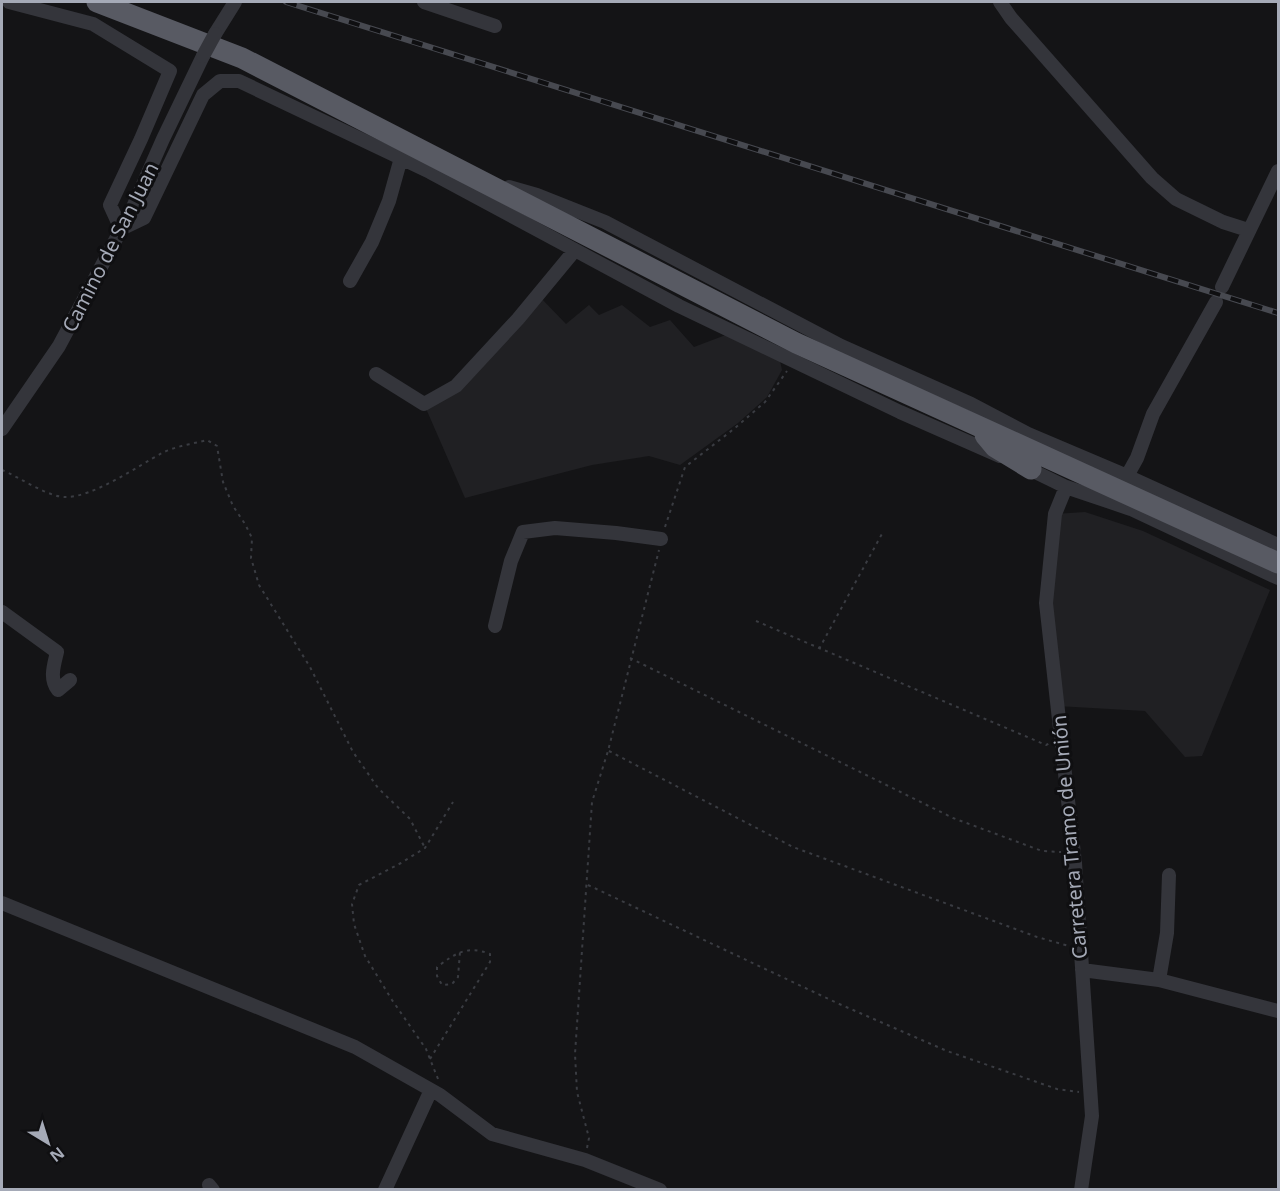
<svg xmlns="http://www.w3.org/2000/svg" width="1280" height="1191" viewBox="0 0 1280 1191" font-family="'Noto Sans',sans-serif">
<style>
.built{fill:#202023}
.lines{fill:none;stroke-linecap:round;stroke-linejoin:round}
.path{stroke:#3a3c42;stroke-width:2;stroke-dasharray:3 4.5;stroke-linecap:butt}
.minor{stroke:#34353b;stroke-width:14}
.trunk{stroke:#585a63;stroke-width:21}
.rail-casing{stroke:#474950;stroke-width:6}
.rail{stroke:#0f0f11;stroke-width:4;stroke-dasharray:11;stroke-linecap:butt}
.minor-bridge{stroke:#34353b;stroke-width:14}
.labels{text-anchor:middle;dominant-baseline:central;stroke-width:6;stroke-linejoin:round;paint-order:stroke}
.street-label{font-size:20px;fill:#a5aab7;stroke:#0f0f11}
</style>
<rect width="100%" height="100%" fill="#141416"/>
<path class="built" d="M539,296L566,324L589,305L599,315L622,305L650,327L670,320L694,347L731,333L780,361L782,370L767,397L738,423L680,465L649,456L592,465L465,498L424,404L456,386Z
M1085,512L1143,531L1270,590L1202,756L1185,757L1145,711L1057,706L1046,603L1055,514Z"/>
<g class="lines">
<path class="path" d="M2,470C19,477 48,497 65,497C92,498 138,466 162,453C176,446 192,444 207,440L217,446L223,482L233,506L245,524L252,538L251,558L259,585L310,667L353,752L378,788L410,819L425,848
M665,527L685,467L735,428L765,402L787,371
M756,621L1046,745L1050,743
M819,649L883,532
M630,658L953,818L1042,851L1061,852
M609,751L793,847L1037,937L1069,946
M588,885L837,1003L947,1051L1057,1089L1079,1092
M430,1059L490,962V954C467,945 456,953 437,967V976L442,985L452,984L458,977L460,952
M438,1079L426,1049L392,1000L365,956L354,924L352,904L359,885L401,863L425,848L453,802
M587,1148L589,1138L577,1092L575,1054L592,802L608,751L659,550"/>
<path class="minor" d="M9,2L93,24L170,71L141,139L110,205L121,229L144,218L203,95L220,81H239L430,172L679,306L900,412L1000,456
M424,2L495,26
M1000,2L1011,18L1152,178L1176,199L1223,222L1248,230
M215,34L235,2
M509,187L537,195L605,222L841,346L971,404L1028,434L1127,476L1278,545
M350,281L372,242L389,201L401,158
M1222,287L1278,171
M376,374L424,404L456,386L518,319L575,250
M2,429L59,346L133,207L163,139L203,56
M1023,466L1066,487L1131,509L1278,578
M1127,476L1137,458L1153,414L1216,302
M1066,487L1055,514L1046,603L1075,863L1092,1116L1081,1190
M2,612L57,652C54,665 49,679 58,690L70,680
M495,626L511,561L523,532L555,528L616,533L661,539
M2,903L355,1047L440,1095L492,1134L585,1160L660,1190
M1082,970L1159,980L1278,1011
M1159,980L1167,933L1169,875
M209,1185L213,1190
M385,1190L431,1090"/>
<path class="trunk" d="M97,2L242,58L796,343L1278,563
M985,435L995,447L1031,469"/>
<g class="rail-casing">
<path id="rail" d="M286,2L1278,313"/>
</g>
<use href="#rail" class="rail"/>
<path class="minor-bridge" d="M203,56L215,34"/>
</g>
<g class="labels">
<g class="street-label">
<text transform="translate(110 247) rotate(-63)">Camino de San Juan</text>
<text transform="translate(1069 837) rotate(-95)">Carretera Tramo de Unión</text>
</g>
</g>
<rect width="1280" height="1191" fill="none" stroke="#a5aab7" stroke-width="6"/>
<g transform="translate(48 1143) rotate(142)" stroke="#0f0f11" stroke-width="4.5" paint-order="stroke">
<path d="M0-4.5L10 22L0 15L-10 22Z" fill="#a5aab7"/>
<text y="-9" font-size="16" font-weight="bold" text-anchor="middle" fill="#a5aab7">N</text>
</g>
</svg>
